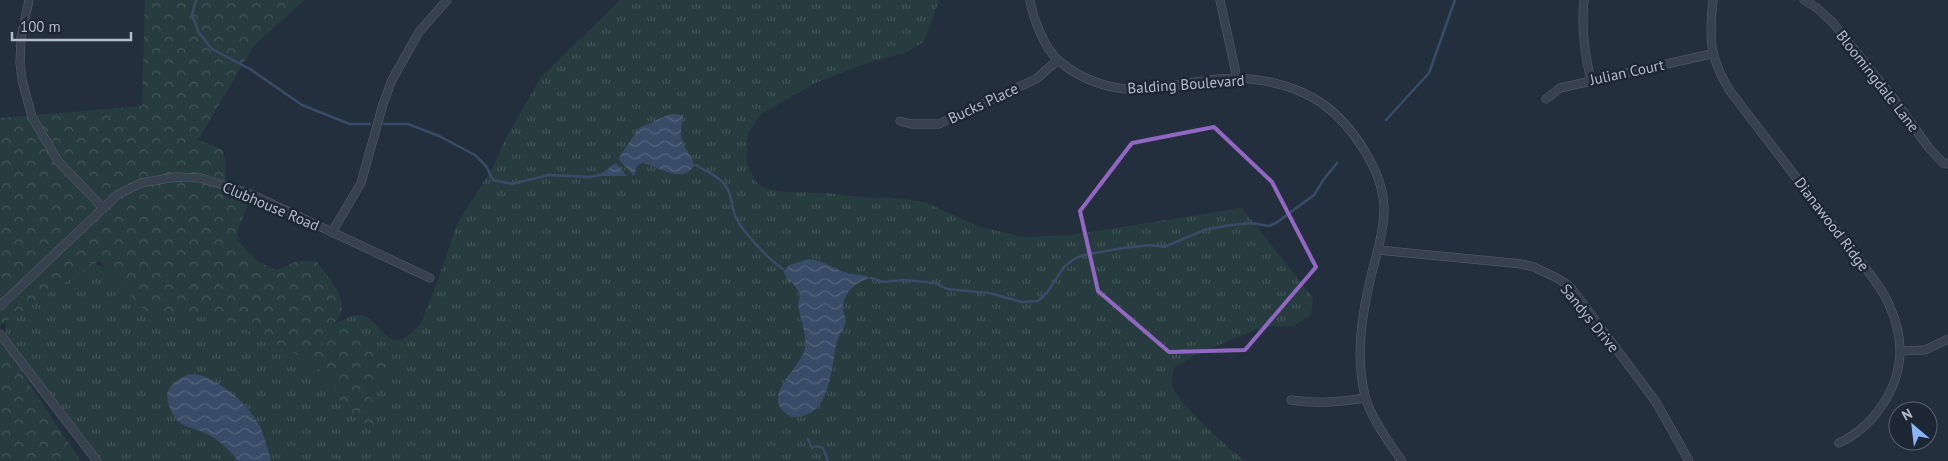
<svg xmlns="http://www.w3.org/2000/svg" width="1948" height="461" viewBox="0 0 1948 461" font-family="'PT Sans',sans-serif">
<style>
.grass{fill:url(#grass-tufts)}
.forest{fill:url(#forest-crowns)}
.water{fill:url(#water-waves)}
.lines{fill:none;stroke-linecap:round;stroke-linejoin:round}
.stream{stroke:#394c67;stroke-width:2.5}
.minor-casing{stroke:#565f6c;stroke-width:9}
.minor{stroke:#38414e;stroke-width:8}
.marked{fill:none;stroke:#9266c3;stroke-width:4;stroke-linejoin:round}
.labels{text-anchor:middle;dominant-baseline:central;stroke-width:5;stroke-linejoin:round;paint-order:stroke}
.street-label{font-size:15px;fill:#b4bcc9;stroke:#1d2633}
</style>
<defs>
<pattern id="grass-tufts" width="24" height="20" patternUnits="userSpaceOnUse" patternTransform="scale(1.25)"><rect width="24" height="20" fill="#263c3f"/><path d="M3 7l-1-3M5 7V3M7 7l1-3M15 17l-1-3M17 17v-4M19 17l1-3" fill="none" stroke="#435659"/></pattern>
<pattern id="forest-crowns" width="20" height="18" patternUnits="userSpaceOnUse" patternTransform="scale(1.25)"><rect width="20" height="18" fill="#263c3f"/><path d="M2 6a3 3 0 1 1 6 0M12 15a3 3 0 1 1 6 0" fill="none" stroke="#435659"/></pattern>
<pattern id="water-waves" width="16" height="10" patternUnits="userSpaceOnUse" patternTransform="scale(1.25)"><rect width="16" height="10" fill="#394c67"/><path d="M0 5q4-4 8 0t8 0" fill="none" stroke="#53647b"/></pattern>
</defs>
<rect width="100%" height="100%" fill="#242f3e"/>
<path class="grass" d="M620,0H939L924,42L905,53L873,61L815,83L761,114L748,133L746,158L748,167L757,183L767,189L782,192L826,193L868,198L887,197L924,202L980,227L1023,237L1071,235L1242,208L1313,298L1311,315L1293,326L1263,327L1196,354L1174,368C1173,373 1172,379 1172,384C1175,402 1230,449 1245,461H92L6,352V317L77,258L158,286L326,327C337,324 343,319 352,316C369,311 377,328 388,337C391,339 396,340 399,341L412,333L421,323L436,285L457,224L493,167L504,142L541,77Z"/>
<path class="forest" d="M145,0H304L253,47L198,140L222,149L225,158L226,183L246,191L251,199L237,231L239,242L259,262L277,270L297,261H316C326,275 347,295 341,313C339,318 335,322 332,326L355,327L395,371L360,389L372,399L379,430L346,413L330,378L293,352L233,323L214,317L150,316L99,261L0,325V118L142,106Z
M0,341L81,461H0Z"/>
<path class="water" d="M670,114L683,115C683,124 679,131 682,140C684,149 694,157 694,166C680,185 660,166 642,163L637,166L634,176L619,160L620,156L639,128Z
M616,163L627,176H601L600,174Z
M808,259C823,260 834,269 847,273C855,275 863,274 871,278C858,280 842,293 843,309C843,312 846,317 846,321C845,328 839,334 837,342C830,370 832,418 792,417C755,399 802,368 805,348C807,336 800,317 798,305C798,301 800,298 800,294L792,282H789L783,271L790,265Z
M190,374C212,373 245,401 256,420C264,432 267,447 271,461H238C229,449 217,438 203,432C195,429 184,427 178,421C174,418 172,413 170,408C162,390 173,380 190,374Z"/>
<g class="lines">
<path class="stream" d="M196,0L192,15L199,33L212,49L250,69L302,105L350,124H370
M1386,120L1429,73L1455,0
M384,124H408L439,136L475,155L486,166L493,180L512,184L549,175L590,177L600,175
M696,165C705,171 719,176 725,185C733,195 731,207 736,218C743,232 769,260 783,269
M871,278L884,282L904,280L935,283L947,289L989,293L1022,302L1038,301L1046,294L1064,267L1074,259L1084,255L1123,248L1151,245L1164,247L1207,229L1232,225L1251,223L1269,226L1276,223L1314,195L1324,179L1337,163
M808,439L812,448L816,446L823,448L828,461"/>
<g class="minor-casing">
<path id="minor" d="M29,0L21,38L20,63L22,80L32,117L58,161L102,207
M1030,0C1033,18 1044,48 1059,61C1082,81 1116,92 1147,89C1177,86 1207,78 1237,78C1266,79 1299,87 1323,104C1352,125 1384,172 1384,209C1384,231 1377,252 1372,272C1362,313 1355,354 1365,396C1369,414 1390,445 1402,461
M1220,0L1237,78
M1584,0C1581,28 1584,52 1591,80
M1713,0C1709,39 1709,57 1730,91L1870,274C1877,284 1886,295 1890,307C1896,320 1900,337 1900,352C1899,390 1873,427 1839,443
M1804,0L1817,8L1833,23L1893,98L1929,148L1943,163L1948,164
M1546,99L1560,88L1711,54
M900,121L911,124H939L1036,79L1058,60
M332,232L361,183L383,104L392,80L419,32L447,0
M1378,250L1522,264L1534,267L1557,278L1568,285L1574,292L1656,402L1689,461
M0,306L117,195L141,183L176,177L201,178L251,194L430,278
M0,334L97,461
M1900,351L1925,350L1948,339
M1291,400C1317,404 1339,402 1365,398"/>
</g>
<use href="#minor" class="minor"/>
</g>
<path class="marked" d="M1214,127L1272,182L1316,267L1245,350L1169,352L1098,291L1080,211L1132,143Z"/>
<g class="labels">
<g class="street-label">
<text transform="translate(1627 72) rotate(-12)">Julian Court</text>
<text transform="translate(1878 81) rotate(52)">Bloomingdale Lane</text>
<text transform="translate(1186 84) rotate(-4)">Balding Boulevard</text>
<text transform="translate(983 103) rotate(-25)">Bucks Place</text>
<text transform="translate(271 206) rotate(23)">Clubhouse Road</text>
<text transform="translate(1832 224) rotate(53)">Dianawood Ridge</text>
<text transform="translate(1590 318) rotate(51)">Sandys Drive</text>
</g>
</g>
<g transform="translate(1913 426) rotate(332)"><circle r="24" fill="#1d2633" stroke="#59626f"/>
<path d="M0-4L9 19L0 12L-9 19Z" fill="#8ab4f8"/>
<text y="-8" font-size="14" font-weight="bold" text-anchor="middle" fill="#b4bcc9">N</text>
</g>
<path d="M12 32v8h119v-8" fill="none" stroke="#b4bcc9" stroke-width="2.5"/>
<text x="20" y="32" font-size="15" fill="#b4bcc9" stroke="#1d2633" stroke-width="4" paint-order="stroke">100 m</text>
</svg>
